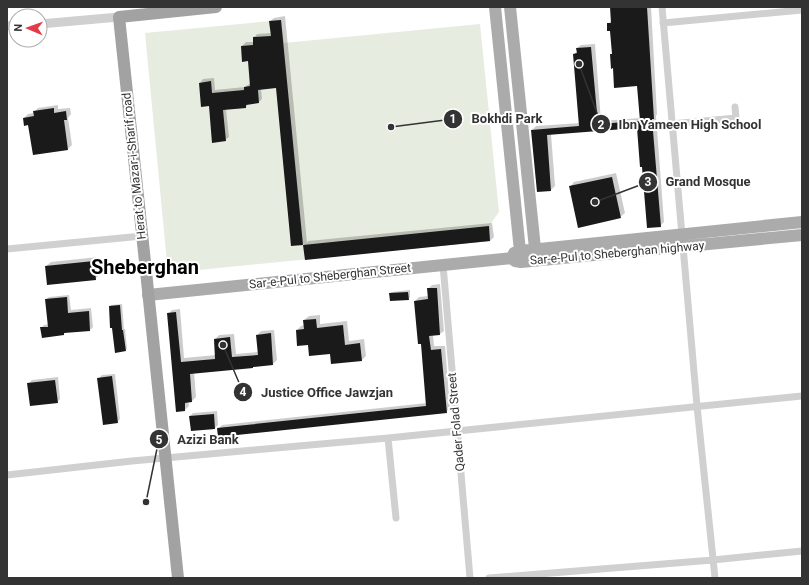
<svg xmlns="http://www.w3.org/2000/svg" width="809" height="585" viewBox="0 0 809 585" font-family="Roboto,sans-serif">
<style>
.green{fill:#e6ecdf}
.shadow{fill:#0003}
.building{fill:#1a1a1a}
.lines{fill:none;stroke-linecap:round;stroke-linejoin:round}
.minor{stroke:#d0d0d0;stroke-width:7}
.tertiary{stroke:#d0d0d0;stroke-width:9}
.primary{stroke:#ababab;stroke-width:12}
.trunk{stroke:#a2a2a2;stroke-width:12}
.labels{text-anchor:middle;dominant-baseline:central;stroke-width:4;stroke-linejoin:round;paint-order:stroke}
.street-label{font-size:12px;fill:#333;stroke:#fff}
.town-label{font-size:20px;font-weight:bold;fill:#000;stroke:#fff}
.leader{fill:none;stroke:#333;stroke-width:1.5}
.callout-dot{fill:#333;stroke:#fff;stroke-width:1.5}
.mark-label{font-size:12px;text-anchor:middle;font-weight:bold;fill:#fff}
.callout-label{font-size:13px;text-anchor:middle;font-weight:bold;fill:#333;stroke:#fff;stroke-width:4;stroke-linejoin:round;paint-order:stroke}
</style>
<rect width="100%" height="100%" fill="#fff"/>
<path class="green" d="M281,20L284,43L480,24L499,212L489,226L490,241L168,273L145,33Z"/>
<path class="shadow" d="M611,7H651L657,114L656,116L664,222L660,226L638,127L551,134L555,186L551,190L538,191L532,130L536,126L580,123L574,55L577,51V48L581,45L595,44L601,121L641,118L638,85L614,67L611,55L613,52L611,30L608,24L612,20Z
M285,16L307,243L308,241L492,223L494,237L490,241L306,259L304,244L292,245L277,87L261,89L262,99L259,102L249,103L246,107L226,109L229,137L225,140L200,83L203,79L214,78L215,90L245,87L249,84L251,83L249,60L242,46L246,42H254V38L257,34L272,33L270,21L274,18Z
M58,105V109L70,108L71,114L68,118L72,145L68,149L29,124L24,118L28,114L34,113V112L38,108Z
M616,173L625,213L620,217L570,187L574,182Z
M98,257L99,275L95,279L46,266L51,262Z
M440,284L444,331L440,334L433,335L434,346H445L450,408L446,412L218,429L222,425L427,403L422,343L415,301L419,297L429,296L428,289L432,285Z
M410,290V297L408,299L390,293L392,292Z
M69,295L71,310L91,308L93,327L90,330L66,332L64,334L41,328L44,325L49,324L46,300L49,297Z
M122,304L124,329H125L127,349L126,350L110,307L111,305Z
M180,309L184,358L216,355L215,339L219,335L234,334L236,354L258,352L257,335L261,331L274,330L277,360L273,364L255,366L253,367L194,372L196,397L192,401H188L189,406L185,410L168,314L172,310Z
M320,315V324L347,321L349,341L364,339L366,356L362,360L331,353L309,344L297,330L301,326L305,325L304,320L309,316Z
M115,374L120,419L117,422L99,378L102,375Z
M58,377L60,399L57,402L29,383L32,380Z
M217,411L218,425L215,428L190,416L193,413Z"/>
<path class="building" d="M610,7H647L654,119H652L661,227L647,228L642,167H640L637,128L547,135L551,191L537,192L531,130L579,126L573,54L577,53L576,48L591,47L598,124L640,121L637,86L614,88L613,68L611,69L610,54H612L610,31H607V23H611Z
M281,20L303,245L291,246L276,88L258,90L259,103L246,105V108L223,110L226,141L212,143L209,106L201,107L199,83L211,81L212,93L244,90V87L250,86L248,61L242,62L241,46L253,45V37L271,36L269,21Z
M54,108V113L66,111L67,120H64L68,150L33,155L28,125L24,126L23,118L34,116L33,111Z
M612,177L621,218L578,228L569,186Z
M489,226L490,241L305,260L303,245Z
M94,261L96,280L47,285L45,266Z
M427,288H437L440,335L429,336L431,350L441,349L447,413L218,437L217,428L426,406L421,344H418L414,301L428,299Z
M408,292L409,300L390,301L389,293Z
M67,297L68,313L89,311L90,331L64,333V335L42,338L40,327H48L45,299Z
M120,305L122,330H123L126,351L115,353L112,328H110L109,306Z
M176,312L181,362L215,359L214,339L230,337L232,357L258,355L256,335L271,333L273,365L253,367V368L190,374L192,402L185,403V411L176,412L167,313Z
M316,319L317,328L343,325L345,345L360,343L362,361L331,364L330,354L309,356L308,345L297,346L296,330L304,329L303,320Z
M112,376L118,423L103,425L97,378Z
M55,380L58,403L30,406L27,383Z
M214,414L215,429L191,431L189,416Z"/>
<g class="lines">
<path class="minor" d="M662,7L697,406L715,578
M663,23L802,10
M671,124L736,118L735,107
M7,249L142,236
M443,265L470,578
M388,438L396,518
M7,475L132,461L388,438L802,396
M489,578L713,560L802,551"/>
<path class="tertiary" d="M40,24L119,17
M7,26L16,25"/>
<path class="primary" d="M495,7L520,251
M510,7L536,258
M512,258L515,261L521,262L802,235
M148,295L512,258L514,253L520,251L802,222"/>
<path class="trunk" d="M178,578C160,391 138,204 119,17L216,7"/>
</g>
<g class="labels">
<g class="street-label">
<text transform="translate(134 166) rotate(-96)">Herat to Mazar-i-Sharif road</text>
<text transform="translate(617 253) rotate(-5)">Sar-e-Pul to Sheberghan highway</text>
<text transform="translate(330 276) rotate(-6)">Sar-e-Pul to Sheberghan Street</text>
<text transform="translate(456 422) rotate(-95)">Qader Folad Street</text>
</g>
<g class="town-label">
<text x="145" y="267">Sheberghan</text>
</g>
</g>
<path class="leader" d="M391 127L453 119M579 64L601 124M595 202L648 182M223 345L243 392M146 502L159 439"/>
<g class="callout-dot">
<circle cx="391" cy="127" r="4"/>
<circle cx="579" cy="64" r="4"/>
<circle cx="595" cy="202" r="4"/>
<circle cx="223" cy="345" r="4"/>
<circle cx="146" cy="502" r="4"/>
<circle cx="453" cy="119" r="10"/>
<circle cx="601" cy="124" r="10"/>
<circle cx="648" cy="182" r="10"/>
<circle cx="243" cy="392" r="10"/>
<circle cx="159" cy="439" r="10"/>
</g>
<g class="mark-label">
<text x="453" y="123">1</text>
<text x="601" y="129">2</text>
<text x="648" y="186">3</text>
<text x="243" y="396">4</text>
<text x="159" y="444">5</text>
</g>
<g class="callout-label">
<text x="507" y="123">Bokhdi Park</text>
<text x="690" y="129">Ibn Yameen High School</text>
<text x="708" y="186">Grand Mosque</text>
<text x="327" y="397">Justice Office Jawzjan</text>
<text x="208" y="444">Azizi Bank</text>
</g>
<rect width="809" height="585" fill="none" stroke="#333333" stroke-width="16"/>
<g transform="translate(28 28) rotate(272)"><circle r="19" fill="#ffffff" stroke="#adadad"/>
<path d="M0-3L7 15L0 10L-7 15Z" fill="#e63946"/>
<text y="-6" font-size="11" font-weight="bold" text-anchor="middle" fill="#333333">N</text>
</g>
</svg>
